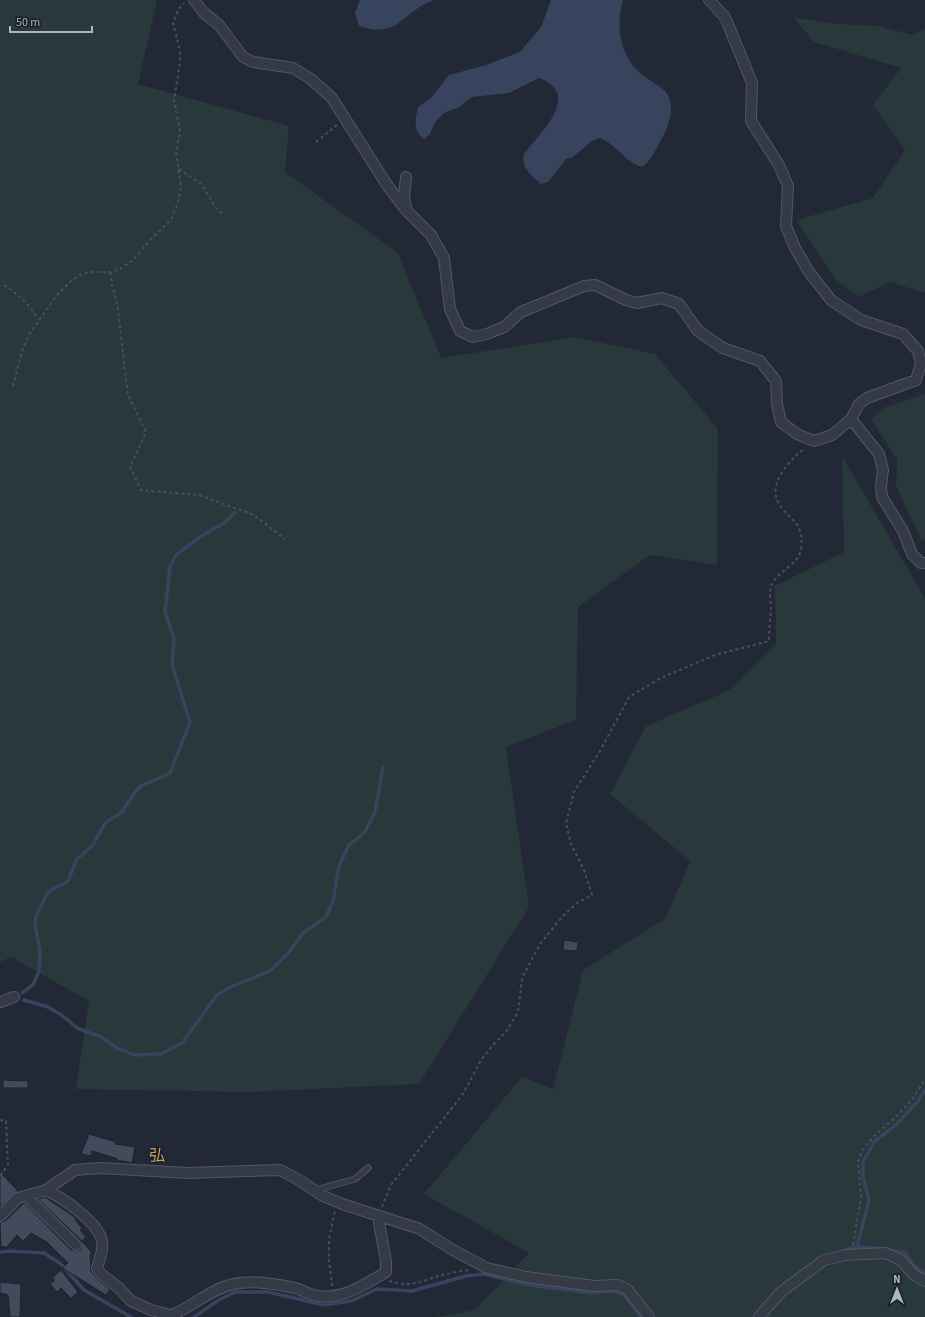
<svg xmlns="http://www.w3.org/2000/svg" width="925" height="1317" viewBox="0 0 925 1317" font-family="'Source Sans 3','Noto Sans JP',sans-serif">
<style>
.green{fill:#28383b}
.water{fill:#38435e}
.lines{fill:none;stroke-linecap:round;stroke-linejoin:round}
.stream{stroke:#38435e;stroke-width:3.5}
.building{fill:#434a5b;stroke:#1d212d}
.lane-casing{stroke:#535764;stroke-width:7}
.street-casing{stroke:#535764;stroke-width:12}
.path{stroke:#455359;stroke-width:2;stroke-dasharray:3 3;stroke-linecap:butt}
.lane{stroke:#353a47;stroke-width:5}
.street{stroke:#353a47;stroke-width:10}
.labels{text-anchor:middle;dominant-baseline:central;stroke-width:3;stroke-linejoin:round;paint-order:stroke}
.quarter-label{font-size:16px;fill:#ca9f63;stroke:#1b1f2b}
</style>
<rect width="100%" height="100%" fill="#222836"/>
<path class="green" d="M0,0H157L138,84L289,126L285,172L398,253L441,358L575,337L655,354L718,429L717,565L650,555L578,607L576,720L506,747L529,907L419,1084L251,1092L76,1089L89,1001L11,957L0,962Z
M794,18L839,24L879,26L913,35L925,28V293L890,282L859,297L836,280L796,220L873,198L905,150L873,105L901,68L814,42Z
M925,394V539L922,541L896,486L897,459L871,419L883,408Z
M842,456L925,598V1317H436L475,1310L529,1253L424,1194L522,1077L553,1089L583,970L666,918L690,861L610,794L646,726L730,690L776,645L775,586L844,552Z"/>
<path class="water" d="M360,0H434C402,11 399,40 359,26L355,13Z
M551,0H623C616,24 619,53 638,71C645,79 657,83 665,91C677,105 669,126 661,140C655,150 652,160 642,167C625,162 617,145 600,138L592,141L573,157L566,159L548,182L541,184C532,176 520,167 524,154C540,133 583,94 539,78L509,93L472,97L459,107L444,113L435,122L430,134L424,139C413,131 415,120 418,107L431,98L449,75L486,65L520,52L541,27Z"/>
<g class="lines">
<path class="stream" d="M22,993L33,985L39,971L40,951L35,925L36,916L48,892L68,881L77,859L93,845L105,823L122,812L135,792L141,786L170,773L190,722L172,665L174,639L165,612L170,566L176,555L203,535L224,523L235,512
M24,1000L48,1007L63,1016L77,1028L101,1037L117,1048L134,1055L161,1054L182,1043L217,995L230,987L270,971L289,952L303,933L326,917L333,901L339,866L349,845L365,832L375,812L383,767
M857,1246L880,1249
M886,1250L905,1252C910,1262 915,1268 925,1273
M842,1251L857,1246L869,1201L863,1177V1162L875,1141L896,1125L917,1102L925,1090
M0,1252L9,1251L44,1253L61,1264L84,1290L131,1317
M194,1317L219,1300L235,1292H268L324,1305L351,1301L377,1289L412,1291L466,1276L484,1274L529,1285L592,1293L613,1291L623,1294L641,1317"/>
</g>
<path class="building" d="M564,940L578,942L577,951L563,950Z
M3,1080L28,1081V1088H3Z
M89,1134L116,1142L115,1144L135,1147L132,1163L117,1160L118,1159L92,1151L91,1156L81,1154Z
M0,1172L18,1191L0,1207Z
M45,1197L76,1218L75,1220L82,1228L80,1230L86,1237L82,1241L92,1253L90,1255L91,1271L97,1279L110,1289L106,1295L62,1268L68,1263L47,1242L31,1233L23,1241L17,1235L7,1247H1L0,1222L5,1221L24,1203L71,1250L77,1251L81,1249L82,1244L81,1240L38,1199Z
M61,1270L78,1292L71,1298L61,1288L57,1292L50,1284L55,1280L52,1278Z
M0,1282L21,1284L20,1317H10L8,1295L0,1293Z"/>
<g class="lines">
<g class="lane-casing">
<path id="lane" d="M316,1190L355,1179L368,1168"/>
</g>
<g class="street-casing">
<path id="street" d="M194,0L203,12L219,25L243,57L253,62L293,68L311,79L332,98L387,185L406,210L431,235L444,258L450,309L460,331L473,337L487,334L504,327L521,312L584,286L595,285L626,300L637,303L662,298L679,304L698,331L723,348L760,361L776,381L777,404L781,422L797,434L814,441L832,435L851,419L859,404L867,398L916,380L921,363L918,351L903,334L861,320L831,300L809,272L795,248L786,226L788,186L779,165L751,121L752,83L725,17L709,0
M406,177L404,196L406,208
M851,419L879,454L883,470L881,486L882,497L903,531L912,554L921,563H925
M0,1002L14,997
M46,1190C63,1198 98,1222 102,1241C104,1250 99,1260 97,1268L101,1274L119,1288L131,1301L151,1310L175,1316
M26,1196L76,1245
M0,1216L18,1198L46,1190L75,1170L100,1168L188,1173L280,1170L299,1180L323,1196L342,1204L420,1229L451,1249L487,1268L526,1277L594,1286L617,1285L627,1289L649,1317
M175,1317L176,1313C196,1304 213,1288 234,1284C251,1280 278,1284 295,1288C302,1290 310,1295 318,1296C342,1300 366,1284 386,1272V1261L378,1217
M759,1317L781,1292L824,1260L846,1255L885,1253L901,1260L914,1275L925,1281"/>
</g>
<path class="path" d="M316,142L337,125
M179,169L201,184L216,208L224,215
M111,272L112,286L117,302L128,395L146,432L130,467L141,490L199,495L254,515L285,539
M4,285C19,295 29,304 38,319
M13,386L22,351L30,333L57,295L71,281L82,274L90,272H111L120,269L133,260L152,238L171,220L178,203L181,186L176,152L180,131L174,101L180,62V51L173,23L178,10L184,3
M0,1120L6,1121L8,1165L0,1176
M382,1207L391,1185L463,1094L481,1060L494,1044L506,1032L518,1012L522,978L540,944L563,916L577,903L592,895L584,870L571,844L566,823L574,792L600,751L629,697L661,678L715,655L769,641C769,631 770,621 771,610C771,603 769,593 771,586C777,571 799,565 801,549C805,520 787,520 778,502C768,482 791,459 805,448
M853,1245L861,1198L858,1162L862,1151L876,1134L895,1118L912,1100L925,1079
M389,1281C416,1289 422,1279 447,1274C454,1272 461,1271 468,1270
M332,1286L329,1260V1239L335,1211"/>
<use href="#lane" class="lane"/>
<use href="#street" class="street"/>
</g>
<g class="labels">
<g class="quarter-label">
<text x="157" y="1156">弘</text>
</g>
</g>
<g transform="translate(897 1289)" stroke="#1b1f2b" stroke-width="3" paint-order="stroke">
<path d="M0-3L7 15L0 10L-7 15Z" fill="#b0b4c3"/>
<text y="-6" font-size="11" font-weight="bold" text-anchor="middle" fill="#b0b4c3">N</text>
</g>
<path d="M10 26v6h82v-6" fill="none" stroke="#b0b4c3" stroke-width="2"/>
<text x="16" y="26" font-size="12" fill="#b0b4c3" stroke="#1b1f2b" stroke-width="3" paint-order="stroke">50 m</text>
</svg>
